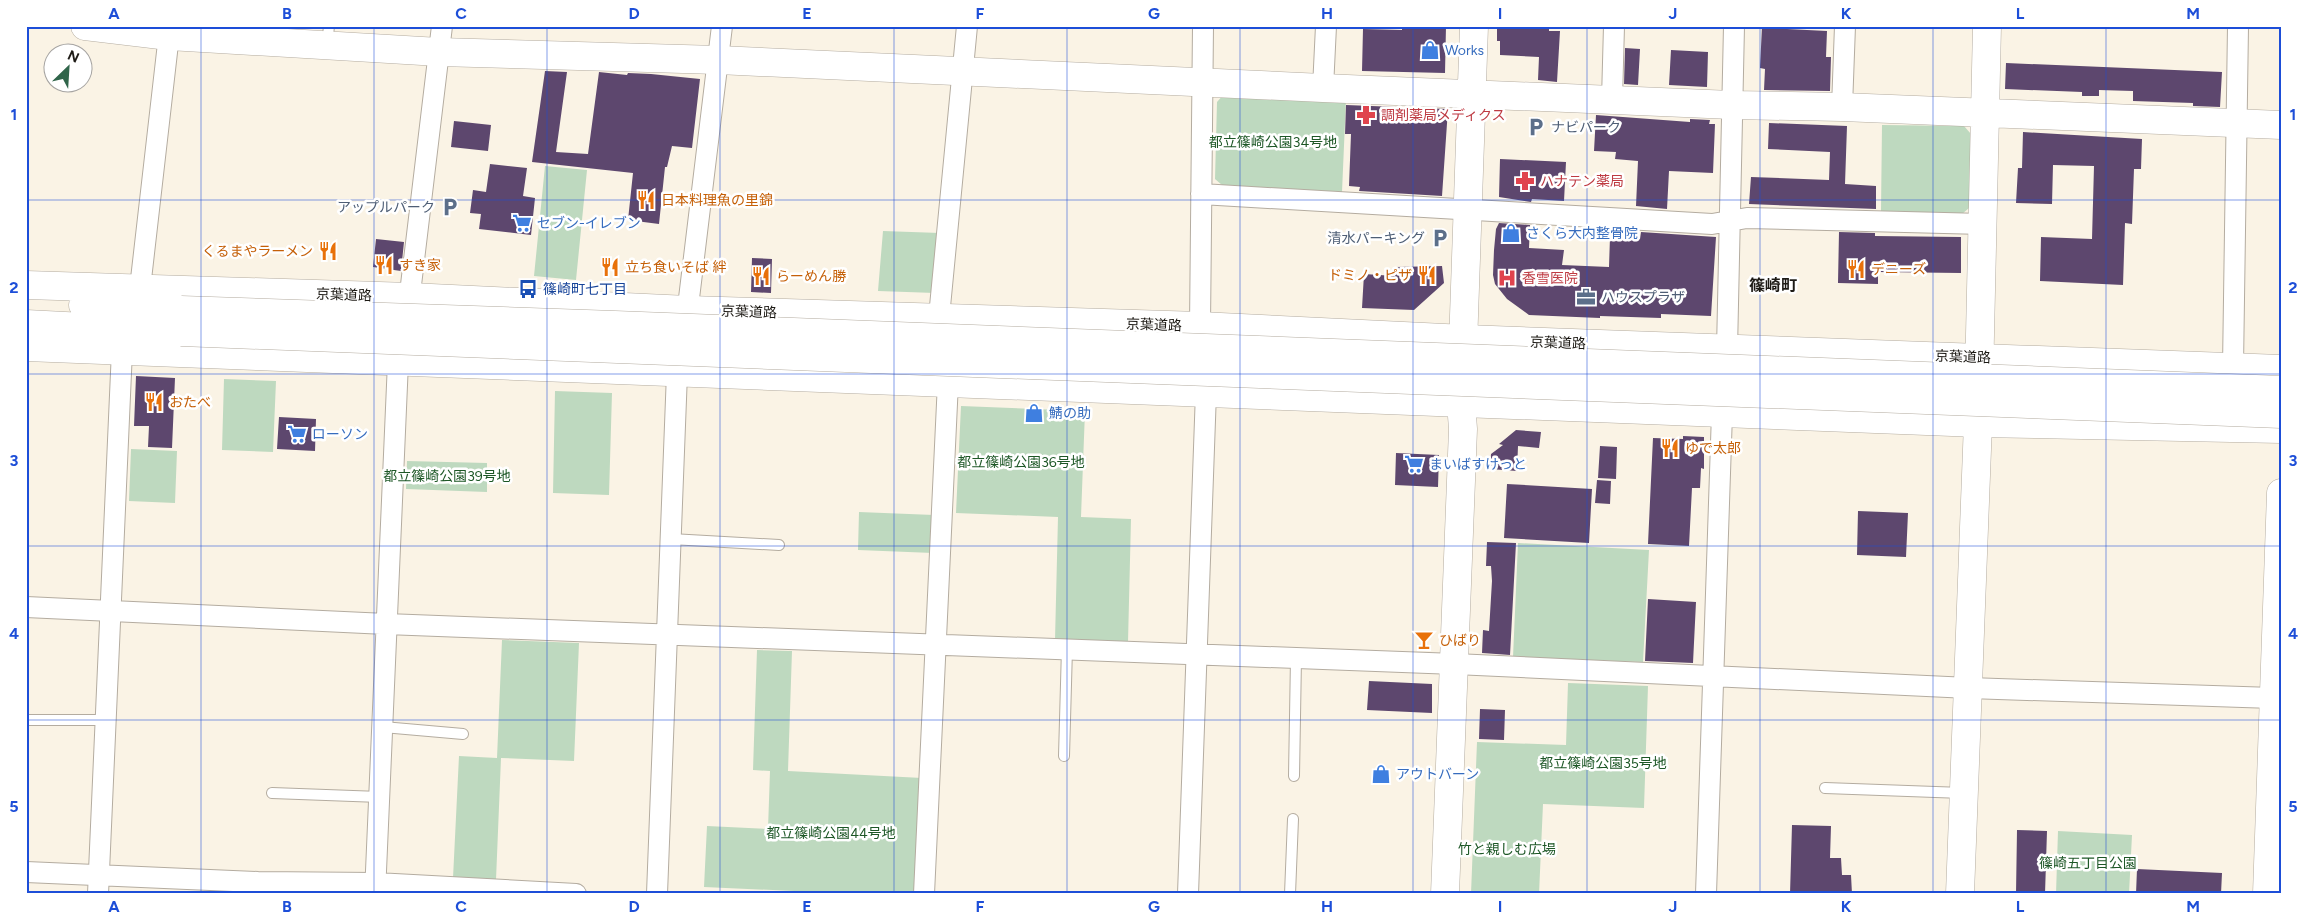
<svg xmlns="http://www.w3.org/2000/svg" width="2307" height="920" viewBox="0 0 2307 920" font-family="Figtree,'Noto Sans JP',sans-serif">
<style>
.green{fill:#bed9bf}
.building{fill:#5d476e}
.lines{fill:none;stroke-linecap:round;stroke-linejoin:round}
.lane-casing{stroke:#b4aca0;stroke-width:12}
.street-casing{stroke:#b4aca0;stroke-width:22}
.secondary-casing{stroke:#b4aca0;stroke-width:29}
.highway-casing{stroke:#b4aca0;stroke-width:29}
.lane{stroke:#fff;stroke-width:10}
.street{stroke:#fff;stroke-width:20}
.secondary{stroke:#fff;stroke-width:28}
.highway{stroke:#fff;stroke-width:28}
.highway-bridge-casing{stroke:#b4aca0;stroke-width:29;stroke-linecap:butt}
.highway-bridge{stroke:#fff;stroke-width:28}
.grid{fill:none;stroke:#1d4ed8;stroke-width:1;stroke-opacity:0.55}
.labels{text-anchor:middle;dominant-baseline:central;stroke-width:5;stroke-linejoin:round;paint-order:stroke}
.shop-label{font-size:14px;fill:#366cbe;stroke:#fff;text-anchor:start}
.health-label{font-size:14px;fill:#be3a42;stroke:#fff;text-anchor:start}
.service-label{font-size:14px;fill:#4e5e75;stroke:#fff;text-anchor:start}
.park-label{font-size:14px;fill:#1d5726;stroke:#fff}
.food-label{font-size:14px;fill:#c56008;stroke:#fff;text-anchor:start}
.transit-label{font-size:14px;fill:#164399;stroke:#fff;text-anchor:start}
.street-label{font-size:14px;fill:#1d1a15;stroke:#fff}
.quarter-label{font-size:16px;font-weight:bold;fill:#1d1a15;stroke:#fff}
.neatline{fill:none;stroke:#1d4ed8;stroke-width:2}
.grid-label{font-size:16px;text-anchor:middle;font-weight:bold;fill:#1d4ed8}
</style>
<rect width="100%" height="100%" fill="#faf3e5"/>
<path class="green" d="M1224,94L1346,99L1342,192L1222,185L1215,179L1217,102Z
M1882,125L1964,126L1971,134L1969,208L1962,214L1881,211Z
M545,166L587,170L576,280L534,276Z
M883,231L940,233L935,293L878,291Z
M224,379L276,381L273,452L222,450Z
M555,391L612,393L609,495L553,493Z
M961,406L1085,411L1081,517L1131,519L1128,642L1055,640L1058,517L956,513Z
M131,449L177,451L175,503L129,501Z
M407,461L487,463V492L406,489Z
M859,512L934,515L933,553L858,550Z
M1518,543L1649,550L1643,662L1513,657Z
M502,640L579,643L574,761L501,758L496,880L453,878L459,756L497,758Z
M757,650L792,651L788,771L922,778L915,894H859L704,887L707,826L768,829L770,771L753,770Z
M1568,683L1648,686L1644,808L1543,804L1539,894H1471L1477,742L1566,745Z
M2058,831L2132,835L2129,894H2056Z"/>
<path class="building" d="M1402,26H1446L1445,73L1362,71L1363,29L1402,30Z
M1497,26H1549V31H1560L1557,82L1538,80L1539,57L1500,55V41H1497Z
M1762,26H1787V29L1827,31L1826,57H1831L1830,91L1764,90L1765,69L1760,68Z
M1625,48L1640,49L1638,85L1624,84Z
M1671,50L1708,52L1707,87L1669,85Z
M2006,63L2222,72L2220,107L2193,106V103L2133,101V91L2099,90V96H2082V92L2005,89Z
M545,71L567,72L556,152L588,154L599,72L627,75L628,73L651,74L700,79L692,148L672,146L667,167H665L659,224L628,220L633,173L532,162Z
M1346,105L1448,109L1442,196L1359,191L1360,187L1349,186L1351,134H1345Z
M1596,115L1690,122V119L1710,120L1709,124H1715L1713,173L1669,171L1667,209L1636,206L1638,161L1615,159L1616,152L1594,151Z
M454,121L491,125L488,151L451,147Z
M1769,123L1847,126L1845,184L1876,186V209L1749,204L1751,177L1829,180L1830,152L1768,149Z
M2023,132L2142,139L2141,169H2134L2132,224L2125,223L2123,285L2040,281L2041,237L2092,239L2094,166L2053,165L2052,204L2016,203L2018,168H2022Z
M1500,159L1566,162L1564,201L1532,199L1531,202L1499,197Z
M490,164L527,168L523,196L535,198L531,235L479,229L481,214L470,213L473,190L486,192Z
M1499,223L1530,225L1529,248L1564,250L1562,265L1609,267L1610,237L1640,239L1641,232L1716,237L1711,316L1661,314V318L1600,316V318L1529,315L1507,299L1495,284L1493,275L1494,250L1496,229Z
M1839,232L1875,233V236L1961,237V273L1878,272V284L1838,283Z
M376,239L404,242L401,271L373,267Z
M752,258L772,259L771,293L751,292Z
M1442,266L1444,283L1414,310L1362,308L1364,274L1395,276L1396,267Z
M136,376L175,378L172,448L148,447L149,426H134Z
M279,417L316,419L315,451L277,449Z
M1516,430L1541,432L1539,448L1518,446L1517,471L1490,469L1491,454L1503,445L1499,444Z
M1683,436L1704,437V469L1701,468L1700,488H1692L1689,546L1648,544L1653,438L1683,439Z
M1600,446L1617,447L1616,479L1598,478Z
M1396,453L1439,455L1438,487L1395,485Z
M1597,480L1611,481L1610,504L1595,503Z
M1507,484L1592,489L1589,543L1504,538Z
M1858,511L1908,513L1906,557L1857,555Z
M1487,542L1516,543L1510,655L1482,653L1483,630L1489,631L1492,581L1491,566H1486Z
M1648,599L1696,602L1693,663L1645,661Z
M1369,681L1432,684V713L1367,710Z
M1480,709L1505,710L1504,740L1479,739Z
M1792,825L1831,826L1830,858H1841L1842,875H1851L1852,894H1790Z
M2017,830L2047,831L2045,894H2016Z
M2137,869L2222,873L2221,894H2136Z"/>
<g class="lines">
<g class="lane-casing">
<path id="lane" d="M327,45L329,26
M671,539L779,545
M26,720H106
M383,727L463,734
M1064,756L1067,648
M1294,776L1296,658
M1825,788L1963,793
M272,793L380,797
M1290,894L1293,819"/>
</g>
<g class="street-casing">
<path id="street" d="M1323,88L1326,26
M1612,99L1614,26
M1842,107L1845,26
M1201,194L1712,224L1747,218L1983,224
M140,288L170,26
M408,310L442,26
M939,317L967,26
M686,323L722,26
M1200,326L1203,26
M1727,350L1734,26
M2233,367L2238,26
M26,607L386,624L1455,664L1969,688L2273,698L2281,702
M26,872L258,882L376,883L576,894
M98,894L122,350
M375,894L398,362L401,348
M657,894L677,373L679,359
M924,894L948,382
M1188,894L1206,392
M1706,894L1722,413"/>
</g>
<g class="secondary-casing">
<path id="secondary" d="M85,26L169,36L439,52L718,60L1323,88L1732,105L1842,107L2281,125
M1445,894L1463,429L1461,403L1474,26
M1960,894L1978,423L1987,26
M2267,894L2281,493"/>
</g>
<g class="highway-casing">
<path id="highway" d="M26,285L410,297L688,310L1200,326L1465,339L2281,369
M83,305L181,310
M26,324L181,332
M26,347L1978,423L2281,429"/>
</g>
<use href="#lane" class="lane"/>
<use href="#street" class="street"/>
<use href="#secondary" class="secondary"/>
<use href="#highway" class="highway"/>
<g class="highway-bridge-casing">
<path id="highway-bridge" d="M181,310L615,325L2281,390
M181,332L2281,414"/>
</g>
<use href="#highway-bridge" class="highway-bridge"/>
</g>
<path class="grid" d="M201,26V894M374,26V894M547,26V894M720,26V894M894,26V894M1067,26V894M1240,26V894M1413,26V894M1587,26V894M1760,26V894M1933,26V894M2106,26V894M26,200H2281M26,374H2281M26,546H2281M26,720H2281"/>
<defs>
<g id="shop-bare" transform="scale(1.5)"><path d="M-5-2.5h2.3a2.7 3.5 0 0 1 5.4 0H5L5.5 6h-11ZM-1.5-2.5h3a1.5 2.3 0 0 0-3 0Z" fill="#3f7fe0" stroke="#fff" stroke-width="2.5" paint-order="stroke"/></g>
<g id="pharmacy-bare" transform="scale(1.5)"><path d="M-2-6h4v4h4v4h-4v4h-4v-4h-4v-4h4Z" fill="#e0444e" stroke="#fff" stroke-width="2.5" paint-order="stroke"/></g>
<g id="parking-bare" transform="scale(1.5)"><path d="M-3.5-5.5H1a3.5 3.5 0 0 1 0 7H-1V5.5H-3.5ZM-1-3.4V-.6H.8a1.4 1.4 0 0 0 0-2.8Z" fill="#5c6f8a" stroke="#fff" stroke-width="2.5" paint-order="stroke"/></g>
<g id="restaurant-bare" transform="scale(1.5)"><path d="M-5-6h1v4h1v-4h1v4h1v-4h1v5L-1.5 .5V6h-2V.5L-5-1ZM5-6V6H3V1.5H1.5Q1.5-4 5-6Z" fill="#e8710a" stroke="#fff" stroke-width="2.5" paint-order="stroke"/></g>
<g id="supermarket-bare" transform="scale(1.5)"><path d="M-6-5.5h2.5l.6 2H6L4.5 2H-2.5L-4.4-4H-6ZM-1.5 3.2a1.3 1.3 0 1 0 .1 0ZM3 3.2a1.3 1.3 0 1 0 .1 0Z" fill="#3f7fe0" stroke="#fff" stroke-width="2.5" paint-order="stroke"/></g>
<g id="hospital-bare" transform="scale(1.5)"><path d="M-5-5h3v3.5h4V-5h3V5h-3V1.5h-4V5h-3Z" fill="#e0444e" stroke="#fff" stroke-width="2.5" paint-order="stroke"/></g>
<g id="bus-bare" transform="scale(1.5)"><path d="M-5-6H5V4H4V6H2V4H-2V6H-4V4H-5ZM-3.5-4V0h7V-4ZM-3.5 1.2v1.5H-2V1.2ZM2 1.2v1.5H3.5V1.2Z" fill="#1a4fb4" stroke="#fff" stroke-width="2.5" paint-order="stroke"/></g>
<g id="office-bare" transform="scale(1.5)"><path d="M-6-3h4V-5.5h4V-3h4V5H-6ZM-1-4.5V-3h2v-1.5ZM-6 0V1H6V0Z" fill="#5c6f8a" stroke="#fff" stroke-width="2.5" paint-order="stroke"/></g>
<g id="bar-bare" transform="scale(1.5)"><path d="M-6-5H6L.8 .8V4.5H3.5V6h-7V4.5H-.8V.8Z" fill="#e8710a" stroke="#fff" stroke-width="2.5" paint-order="stroke"/></g>
</defs>
<g fill-rule="evenodd">
<use href="#shop-bare" x="1430" y="50"/>
<use href="#pharmacy-bare" x="1366" y="115"/>
<use href="#parking-bare" x="1536" y="127"/>
<use href="#pharmacy-bare" x="1525" y="181"/>
<use href="#restaurant-bare" x="646" y="200"/>
<use href="#parking-bare" x="450" y="207"/>
<use href="#supermarket-bare" x="522" y="223"/>
<use href="#shop-bare" x="1511" y="233"/>
<use href="#parking-bare" x="1440" y="238"/>
<use href="#restaurant-bare" x="328" y="251"/>
<use href="#restaurant-bare" x="384" y="265"/>
<use href="#restaurant-bare" x="610" y="267"/>
<use href="#restaurant-bare" x="1856" y="269"/>
<use href="#restaurant-bare" x="1427" y="275"/>
<use href="#restaurant-bare" x="761" y="276"/>
<use href="#hospital-bare" x="1507" y="278"/>
<use href="#bus-bare" x="528" y="289"/>
<use href="#office-bare" x="1586" y="297"/>
<use href="#restaurant-bare" x="154" y="402"/>
<use href="#shop-bare" x="1034" y="413"/>
<use href="#supermarket-bare" x="297" y="434"/>
<use href="#restaurant-bare" x="1670" y="448"/>
<use href="#supermarket-bare" x="1414" y="464"/>
<use href="#bar-bare" x="1424" y="640"/>
<use href="#shop-bare" x="1381" y="774"/>
</g>
<g class="labels">
<g class="shop-label">
<text x="1445" y="50">Works</text>
<text x="537" y="223">セブン-イレブン</text>
<text x="1526" y="233">さくら大内整骨院</text>
<text x="1049" y="413">鯖の助</text>
<text x="312" y="434">ローソン</text>
<text x="1429" y="464">まいばすけっと</text>
<text x="1396" y="774">アウトバーン</text>
</g>
<g class="health-label">
<text x="1381" y="115">調剤薬局メディクス</text>
<text x="1540" y="181">ハナテン薬局</text>
<text x="1522" y="278">香雪医院</text>
</g>
<g class="service-label">
<text x="1551" y="127">ナビパーク</text>
<text x="435" y="207" text-anchor="end">アップルパーク</text>
<text x="1425" y="238" text-anchor="end">清水パーキング</text>
<text x="1601" y="297">ハウスプラザ</text>
</g>
<g class="park-label">
<text x="1273" y="142">都立篠崎公園34号地</text>
<text x="1021" y="462">都立篠崎公園36号地</text>
<text x="447" y="476">都立篠崎公園39号地</text>
<text x="1603" y="763">都立篠崎公園35号地</text>
<text x="831" y="833">都立篠崎公園44号地</text>
<text x="1507" y="849">竹と親しむ広場</text>
<text x="2088" y="863">篠崎五丁目公園</text>
</g>
<g class="food-label">
<text x="661" y="200">日本料理魚の里錦</text>
<text x="313" y="251" text-anchor="end">くるまやラーメン</text>
<text x="399" y="265">すき家</text>
<text x="625" y="267">立ち食いそば 絆</text>
<text x="1871" y="269">デニーズ</text>
<text x="1412" y="275" text-anchor="end">ドミノ・ピザ</text>
<text x="776" y="276">らーめん勝</text>
<text x="169" y="402">おたべ</text>
<text x="1685" y="448">ゆで太郎</text>
<text x="1439" y="640">ひばり</text>
</g>
<g class="transit-label">
<text x="543" y="289">篠崎町七丁目</text>
</g>
<g class="street-label">
<text transform="translate(344 295) rotate(2)">京葉道路</text>
<text transform="translate(749 312) rotate(2)">京葉道路</text>
<text transform="translate(1154 325) rotate(2)">京葉道路</text>
<text transform="translate(1558 343) rotate(2)">京葉道路</text>
<text transform="translate(1963 357) rotate(2)">京葉道路</text>
</g>
<g class="quarter-label">
<text x="1773" y="285">篠崎町</text>
</g>
</g>
<rect width="2307" height="920" fill="none" stroke="#ffffff" stroke-width="55"/>
<g transform="translate(68 68) rotate(25)"><circle r="24" fill="#ffffff" stroke="#a5a3a1"/>
<path d="M0-4L9 19L0 12L-9 19Z" fill="#30654a"/>
<text y="-8" font-size="14" font-weight="bold" text-anchor="middle" fill="#1d1a15">N</text>
</g>
<rect x="28" y="28" width="2252" height="864" class="neatline"/>
<g class="grid-label">
<text x="114" y="19">A</text>
<text x="287" y="19">B</text>
<text x="461" y="19">C</text>
<text x="634" y="19">D</text>
<text x="807" y="19">E</text>
<text x="980" y="19">F</text>
<text x="1154" y="19">G</text>
<text x="1327" y="19">H</text>
<text x="1500" y="19">I</text>
<text x="1673" y="19">J</text>
<text x="1846" y="19">K</text>
<text x="2020" y="19">L</text>
<text x="2193" y="19">M</text>
<text x="14" y="120">1</text>
<text x="2293" y="120">1</text>
<text x="14" y="293">2</text>
<text x="2293" y="293">2</text>
<text x="14" y="466">3</text>
<text x="2293" y="466">3</text>
<text x="14" y="639">4</text>
<text x="2293" y="639">4</text>
<text x="14" y="812">5</text>
<text x="2293" y="812">5</text>
<text x="114" y="912">A</text>
<text x="287" y="912">B</text>
<text x="461" y="912">C</text>
<text x="634" y="912">D</text>
<text x="807" y="912">E</text>
<text x="980" y="912">F</text>
<text x="1154" y="912">G</text>
<text x="1327" y="912">H</text>
<text x="1500" y="912">I</text>
<text x="1673" y="912">J</text>
<text x="1846" y="912">K</text>
<text x="2020" y="912">L</text>
<text x="2193" y="912">M</text>
</g>
</svg>
